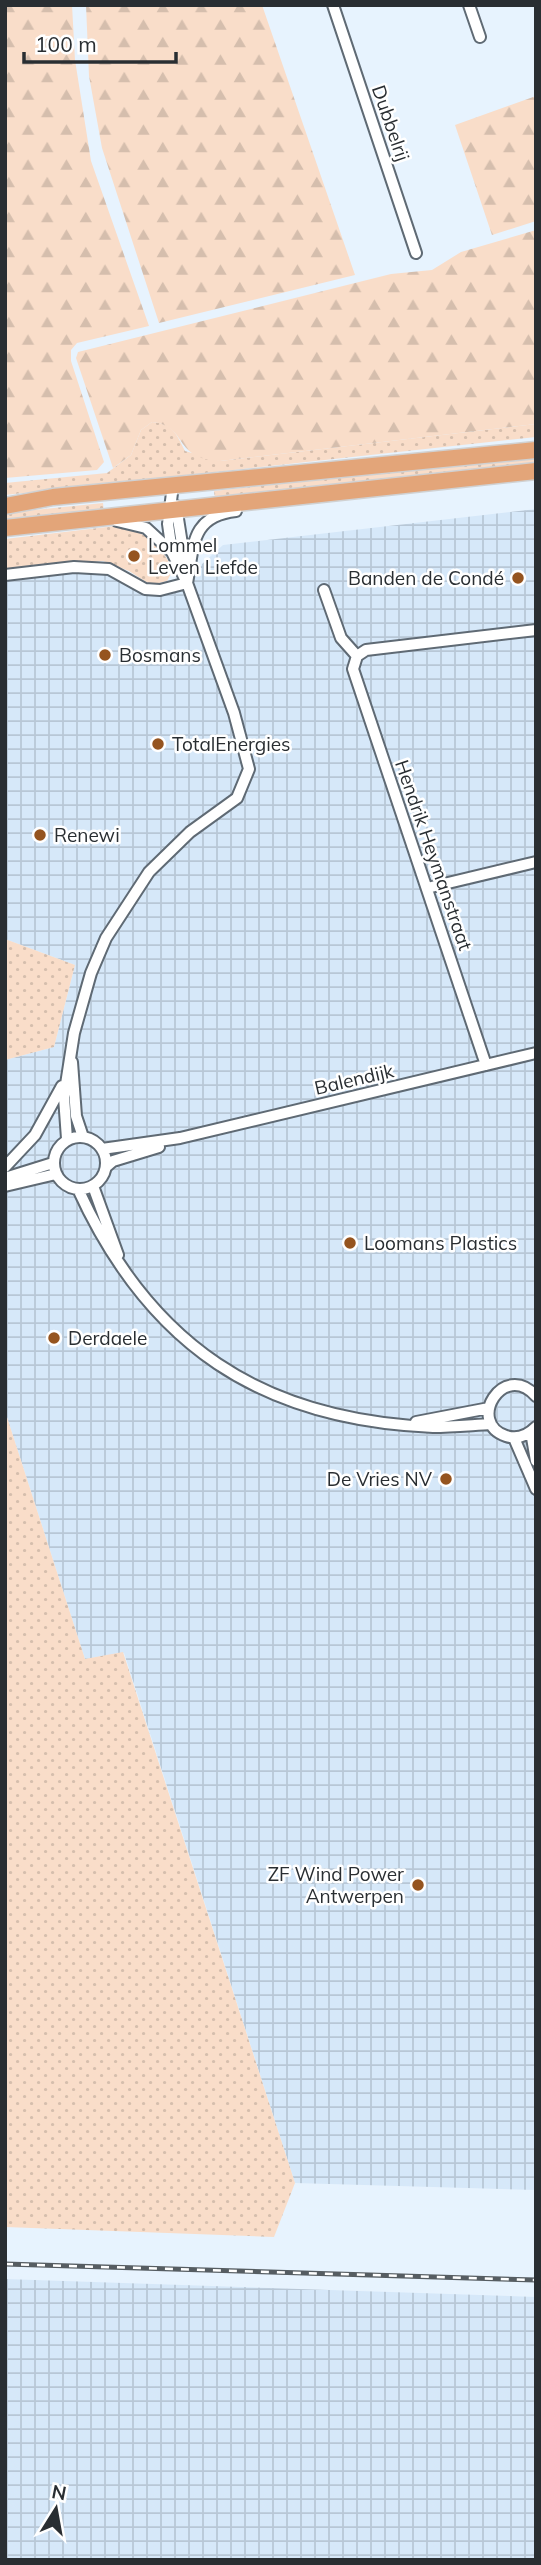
<svg xmlns="http://www.w3.org/2000/svg" width="541" height="2565" viewBox="0 0 541 2565" font-family="Mulish,sans-serif">
<style>
.industrial{fill:url(#industrial-grid)}
.grass{fill:url(#grass-dots)}
.forest{fill:url(#forest-firs)}
.lines{fill:none;stroke-linecap:round;stroke-linejoin:round}
.minor-casing{stroke:#5f6a74;stroke-width:14}
.highway-casing{stroke:#d0d1d2;stroke-width:19}
.minor{stroke:#fff;stroke-width:10}
.highway{stroke:#e3a579;stroke-width:16}
.rail-casing{stroke:#565d62;stroke-width:5}
.rail{stroke:#fff;stroke-width:2.5;stroke-dasharray:8;stroke-linecap:butt}
.poi-dot{fill:#95541f;stroke:#fff;stroke-width:2.5}
.labels{text-anchor:middle;dominant-baseline:central;stroke-width:5;stroke-linejoin:round;paint-order:stroke}
.street-label{font-size:19px;fill:#292e32;stroke:#fff}
.poi-label{font-size:19px;fill:#292e32;stroke:#fff;text-anchor:start}
</style>
<defs>
<pattern id="industrial-grid" width="8" height="8" patternUnits="userSpaceOnUse" patternTransform="scale(1.75)"><rect width="8" height="8" fill="#d6e8f9"/><path d="M0 4h8M4 0v8" fill="none" stroke="#b8c7d6"/></pattern>
<pattern id="grass-dots" width="8" height="8" patternUnits="userSpaceOnUse" patternTransform="scale(1.75)"><rect width="8" height="8" fill="#f9ddc9"/><path d="M2 2h.1M6 6h.1" fill="none" stroke="#d5bead" stroke-width="1.8" stroke-linecap="round"/></pattern>
<pattern id="forest-firs" width="22" height="20" patternUnits="userSpaceOnUse" patternTransform="scale(1.75)"><rect width="22" height="20" fill="#f9ddc9"/><path d="M5 1l3.5 6h-7zM16 11l3.5 6h-7z" fill="#d5bead"/></pattern>
</defs>
<rect width="100%" height="100%" fill="#e7f3fe"/>
<path class="industrial" d="M536,509V2190L295,2183L124,1653L85,1659L5,1411V1060L54,1047L75,965L5,939V581L87,572L109,574L144,594L160,596L169,594L223,545Z
M5,2279L536,2297V2560H5Z"/>
<path class="grass" d="M152,422C173,424 176,433 185,451L220,461L536,424V437L5,495V483L107,473L131,455L141,430Z
M536,456V465L215,500L214,491Z
M103,503L104,512L5,522V513Z
M115,526C144,530 161,544 173,570L167,581L151,585L129,571L103,561L5,570V539Z
M5,939L75,965L54,1047L5,1060Z
M5,1411L85,1659L123,1652L295,2183L274,2237L5,2227Z"/>
<path class="forest" d="M5,5H72L75,60L91,161L149,326L77,343L71,350V361L104,462L97,470L5,478Z
M86,5H262L355,275L159,323L102,148L89,76Z
M536,96V221L492,235L455,125Z
M536,230V424L220,461C172,459 189,426 152,422L141,430L131,455L113,468L76,358L78,352L391,274L432,270L461,252Z"/>
<g class="lines">
<g class="minor-casing">
<path id="minor" d="M333,5L416,253
M469,5L480,37
M176,506L185,563
M117,521L146,528L171,551
M5,575L74,567L109,569L145,589L160,590L187,583
M187,583C194,547 190,516 236,511
M324,590L341,638L357,656
M427,888L536,862
M72,1062L76,1116L83,1137
M486,1065L353,669L357,656L366,650L536,630
M54 1163a26 26 0 1 1 52 0a26 26 0 1 1-52 0Z
M67,1139L64,1097L74,1033L91,973L106,938L149,872L190,832L237,798L249,769L234,713L187,583L172,552L168,524L172,493
M102,1149L180,1138L536,1053
M5,1167L35,1135L62,1086
M106,1167L113,1161L159,1147
M5,1178L53,1163
M5,1186L56,1174
M93,1186L118,1255
M78,1189C149,1345 261,1420 433,1427C452,1427 472,1425 491,1424
M536,1396C503,1360 466,1423 506,1436C518,1440 528,1435 536,1427
M416,1422L489,1408
M531,1432L536,1461
M514,1438L536,1489"/>
</g>
<g class="highway-casing">
<path id="highway" d="M5,506L53,497L536,450
M5,528L536,471"/>
</g>
<use href="#minor" class="minor"/>
<use href="#highway" class="highway"/>
<g class="rail-casing">
<path id="rail" d="M5,2264L536,2280"/>
</g>
<use href="#rail" class="rail"/>
</g>
<g class="poi-dot">
<circle cx="134" cy="556" r="7"/>
<circle cx="518" cy="578" r="7"/>
<circle cx="105" cy="655" r="7"/>
<circle cx="158" cy="744" r="7"/>
<circle cx="40" cy="835" r="7"/>
<circle cx="350" cy="1243" r="7"/>
<circle cx="54" cy="1338" r="7"/>
<circle cx="446" cy="1479" r="7"/>
<circle cx="418" cy="1885" r="7"/>
</g>
<g class="labels">
<g class="street-label">
<text transform="translate(391 123) rotate(71)">Dubbelrij</text>
<text transform="translate(434 855) rotate(71)">Hendrik Heymanstraat</text>
<text transform="translate(354 1079) rotate(-13)">Balendijk</text>
</g>
<g class="poi-label">
<text x="148" y="545">Lommel<tspan x="148" dy="22">Leven Liefde</tspan></text>
<text x="504" y="578" text-anchor="end">Banden de Condé</text>
<text x="119" y="655">Bosmans</text>
<text x="172" y="744">TotalEnergies</text>
<text x="54" y="835">Renewi</text>
<text x="364" y="1243">Loomans Plastics</text>
<text x="68" y="1338">Derdaele</text>
<text x="432" y="1479" text-anchor="end">De Vries NV</text>
<text x="404" y="1874" text-anchor="end">ZF Wind Power<tspan x="404" dy="22">Antwerpen</tspan></text>
</g>
</g>
<rect width="541" height="2565" fill="none" stroke="#292e32" stroke-width="14"/>
<g transform="translate(56 2509) rotate(11)" stroke="#ffffff" stroke-width="5" paint-order="stroke">
<path d="M0-5L12 26L0 18L-12 26Z" fill="#292e32"/>
<text y="-10" font-size="19" font-weight="bold" text-anchor="middle" fill="#292e32">N</text>
</g>
<path d="M24 52v10h152v-10" fill="none" stroke="#292e32" stroke-width="3.5"/>
<text x="35" y="52" font-size="21" fill="#292e32" stroke="#ffffff" stroke-width="5" paint-order="stroke">100 m</text>
</svg>
